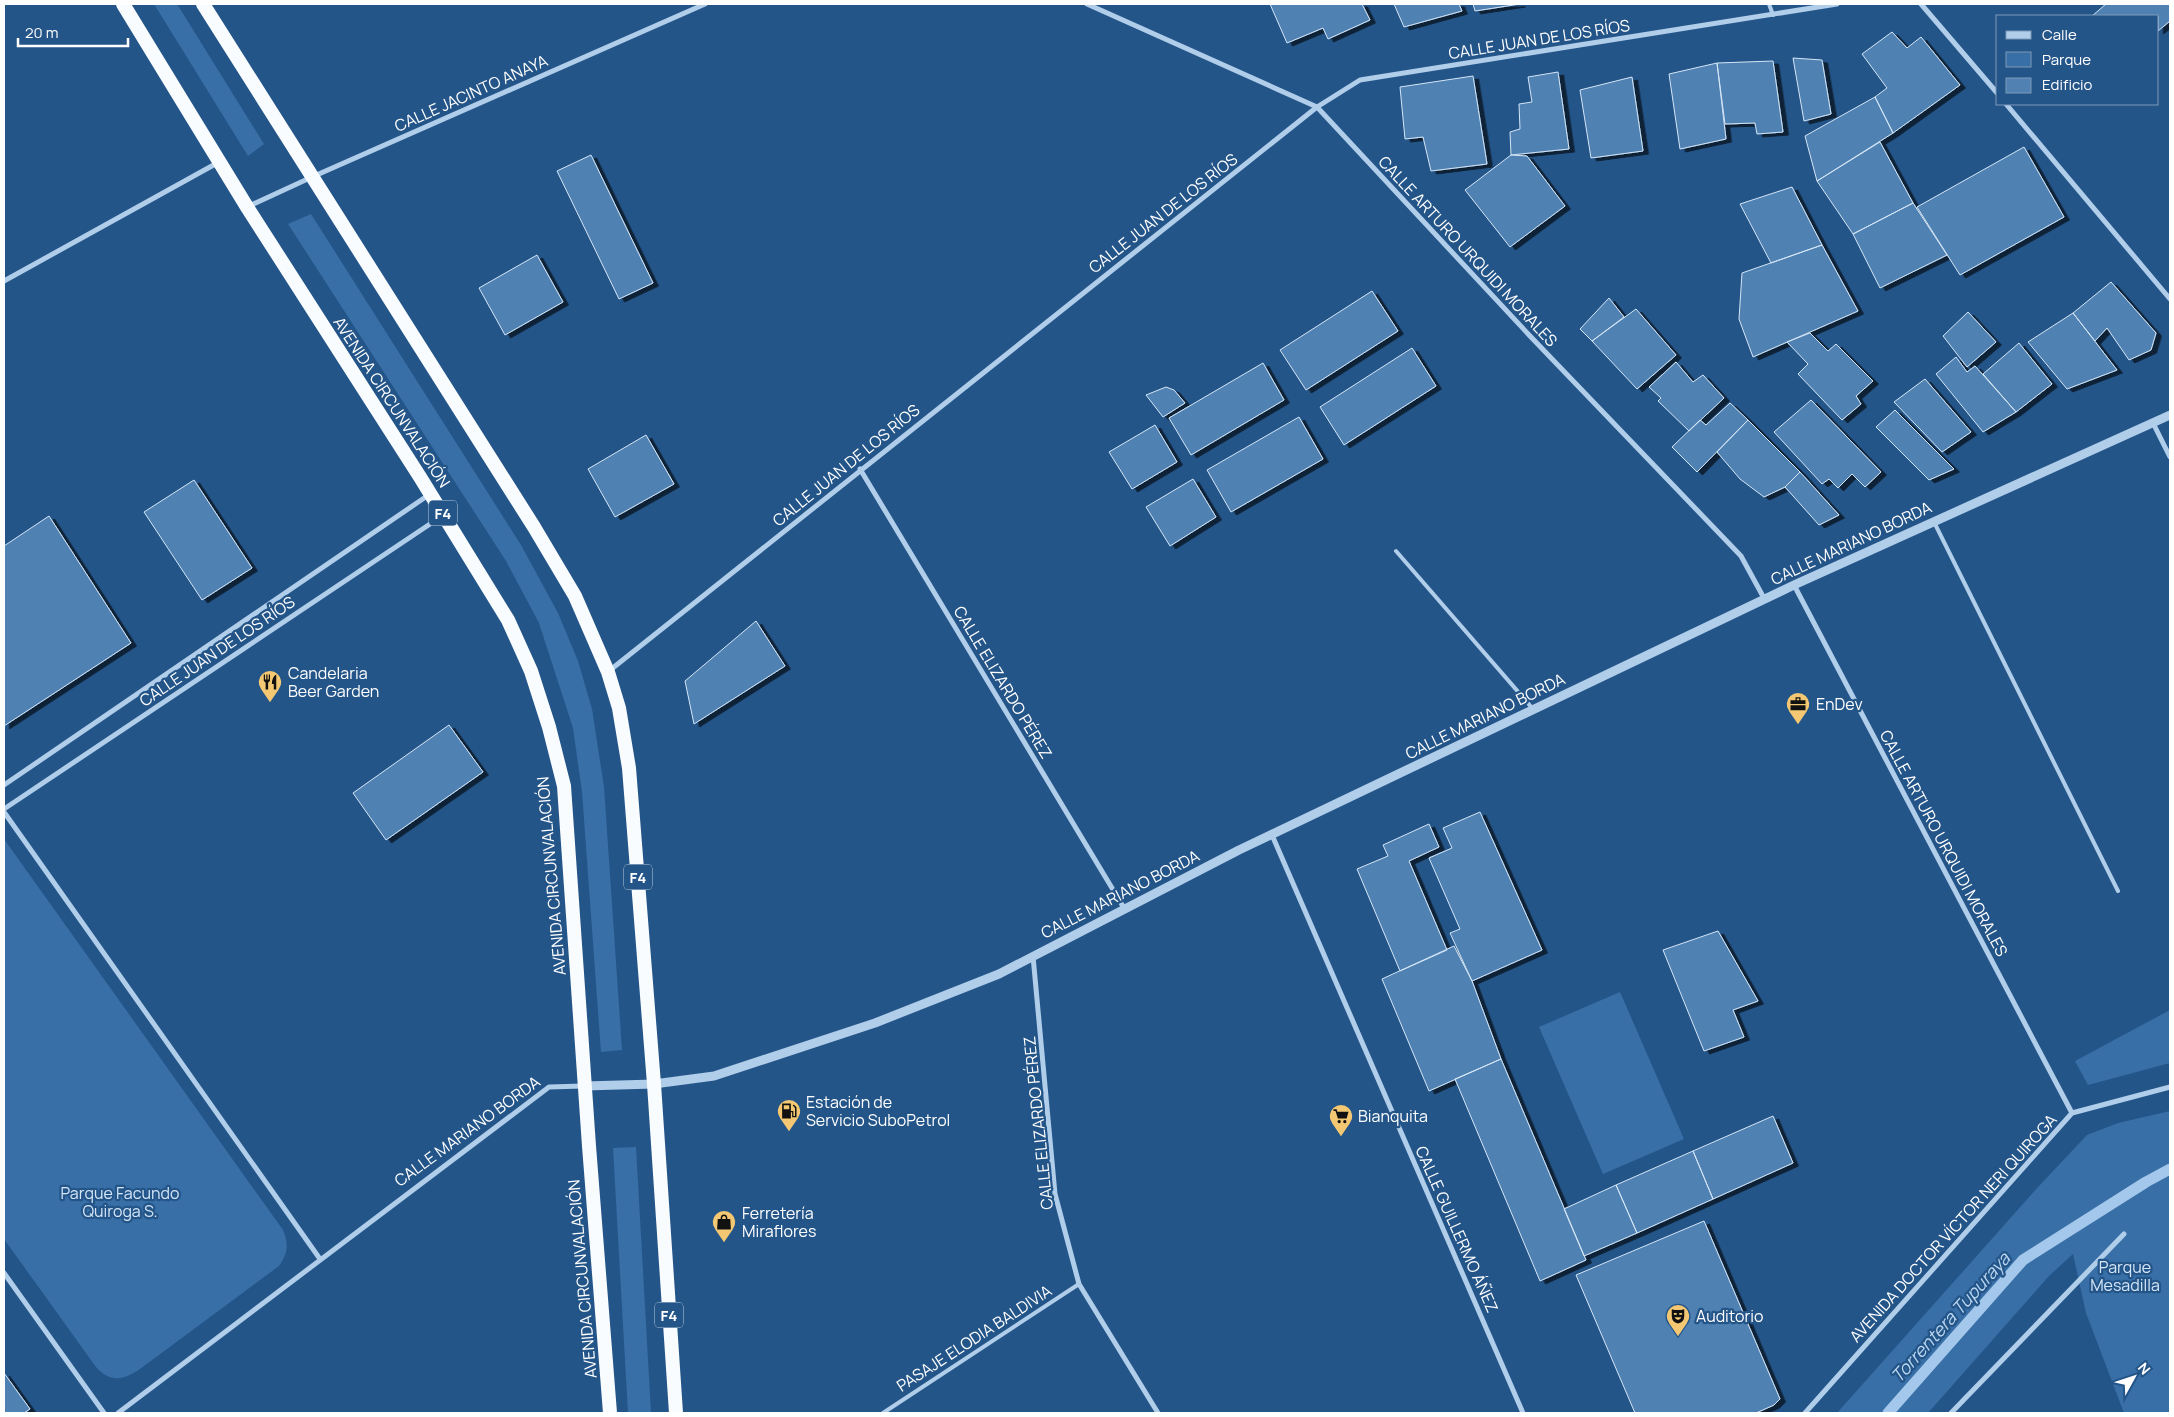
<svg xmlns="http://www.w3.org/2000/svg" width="2174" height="1417" viewBox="0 0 2174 1417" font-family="Manrope,sans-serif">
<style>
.green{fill:#386fa6}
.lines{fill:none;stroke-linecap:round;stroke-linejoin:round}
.stream{stroke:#a4c8eb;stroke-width:11}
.building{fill:#5081b2;stroke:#d4e6f7;filter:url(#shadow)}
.service{stroke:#b0cdea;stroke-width:4}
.minor{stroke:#b0cdea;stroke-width:5}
.tertiary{stroke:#b0cdea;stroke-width:9}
.trunk{stroke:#f9fcfe;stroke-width:14}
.labels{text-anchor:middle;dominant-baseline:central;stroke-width:4.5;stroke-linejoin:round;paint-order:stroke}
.shield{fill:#245589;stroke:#bdccdc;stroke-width:1}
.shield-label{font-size:15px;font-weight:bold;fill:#fff}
.street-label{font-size:16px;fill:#fff;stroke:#245589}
.poi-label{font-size:16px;fill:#fff;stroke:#245589;text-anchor:start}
.park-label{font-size:16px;fill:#d4e6f7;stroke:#245589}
.water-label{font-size:18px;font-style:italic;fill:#bbd7f1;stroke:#245589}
</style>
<defs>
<filter id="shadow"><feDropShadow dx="5.5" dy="3" stdDeviation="0" flood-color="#0009"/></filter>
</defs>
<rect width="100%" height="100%" fill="#245589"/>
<path class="green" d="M154,4H177L264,144L248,156Z
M311,214L521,545L558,613L578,661L592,709L604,787L622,1050L601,1052L582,792L573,728L539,623L506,561L288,224Z
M4,839L283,1230C289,1244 288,1253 279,1266L140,1369C124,1380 110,1383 96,1367L4,1239Z
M1620,992L1684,1139L1603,1174L1539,1027Z
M2170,1010V1063L2088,1085L2075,1061Z
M2170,1111V1413H2124L2086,1313L2073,1254L2049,1276L1928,1413H1837L2039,1186L2087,1135L2118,1123Z
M636,1147L651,1413H628L613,1148Z"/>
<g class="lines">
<path class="stream" d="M1888,1413L2023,1260L2146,1182L2170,1169"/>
</g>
<path class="building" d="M1270,4H1362L1370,20L1328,39L1323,28L1287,43Z
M1394,4H1459L1462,11L1404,27Z
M1473,4H1520L1475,11Z
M2106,4H2170V21L2158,31V16H2092Z
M1892,32L1907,48L1921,37L1960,85L1893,133L1875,97L1887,88L1862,54Z
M1793,58L1822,60L1831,114L1804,121Z
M1773,61L1783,132L1757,134L1755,123L1725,124L1717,63Z
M1717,63L1726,139L1680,149L1669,74Z
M1558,72L1569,149L1511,155L1510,132L1520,129L1519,104L1532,102L1528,77Z
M1473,76L1487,164L1431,171L1423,137L1405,139L1400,87Z
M1632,77L1643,151L1591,158L1580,90Z
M1875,97L1893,133L1817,181L1805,136Z
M1880,142L1913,203L1853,234L1817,181Z
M2024,147L2064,217L1960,275L1917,207Z
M591,155L653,283L619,299L557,171Z
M1511,155L1527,156L1565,206L1510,247L1465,190Z
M1792,187L1822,245L1771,263L1740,204Z
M1913,203L1947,255L1880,288L1853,234Z
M1822,245L1858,311L1753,357L1739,319L1742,273Z
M537,255L563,302L505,335L479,288Z
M2111,282L2156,333L2151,350L2129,360L2107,328L2095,341L2073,313Z
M1372,291L1398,331L1306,390L1280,350Z
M1609,298L1624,317L1592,341L1580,329Z
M1636,309L1676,355L1637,389L1592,341Z
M1968,312L1996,342L1967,367L1943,336Z
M2073,313L2117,370L2067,389L2028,342Z
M1810,333L1828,351L1836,344L1873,381L1856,396L1861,404L1842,420L1798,374L1808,364L1787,342Z
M2019,343L2052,384L2016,412L1983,374Z
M1412,348L1436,386L1344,445L1320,407Z
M1956,357L1967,372L1975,366L2016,412L1983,432L1936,374Z
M1676,362L1693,382L1703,375L1724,398L1689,431L1658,401L1661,398L1649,387Z
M1263,363L1284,400L1191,455L1169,418Z
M1925,379L1971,432L1942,452L1894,402Z
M1166,387L1174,390L1185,403L1163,417L1146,395Z
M1811,400L1881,472L1865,487L1852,474L1838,488L1829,479L1822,484L1774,432Z
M1730,403L1748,420L1697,472L1672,447L1700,420L1706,425Z
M1895,410L1954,469L1929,480L1876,427Z
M1299,417L1323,459L1231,512L1207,470Z
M1748,420L1800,472L1785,487L1764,497L1740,479L1717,452Z
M1155,425L1177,462L1132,489L1109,452Z
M646,435L674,484L615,517L588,469Z
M1800,472L1839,515L1819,525L1785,487Z
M1193,479L1216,517L1170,546L1146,507Z
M194,480L252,568L202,600L144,512Z
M49,516L131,643L4,726V546Z
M756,621L785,666L694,724L685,681Z
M449,725L483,772L386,840L353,793Z
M1480,812L1542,950L1472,981L1450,933L1460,929L1429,858L1452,848L1443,828Z
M1429,824L1439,847L1409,861L1447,950L1400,971L1357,869L1388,856L1383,845Z
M1718,931L1758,1001L1733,1010L1744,1037L1704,1051L1663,950Z
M1454,946L1472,981L1501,1059L1429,1091L1382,979Z
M1501,1059L1586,1260L1540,1281L1455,1079Z
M1773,1116L1793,1163L1713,1199L1693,1151Z
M1693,1151L1713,1199L1637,1233L1616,1185Z
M1616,1185L1637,1233L1584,1256L1564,1209Z
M1704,1221L1780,1399L1774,1405L1756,1413H1635L1576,1275Z
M4,1373L30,1409L24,1413H4Z"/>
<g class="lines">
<path class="service" d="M1769,4L1773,15
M1934,522L2118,891
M1396,551L1533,709
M883,1413L1079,1284"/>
<path class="minor" d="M1087,4L1317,107L1530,336L1741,556L1765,600
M1921,4L1998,94
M2006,104L2170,299
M249,206L312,177L705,4
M4,281L219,162
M2153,423L2170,457
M860,469L1124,908
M1794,585L2072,1113
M609,671L1317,107L1360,80L1837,4
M4,785L430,494
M4,809L442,516
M4,812L320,1259
M1272,835L1523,1413
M1033,956L1055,1194L1079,1284L1158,1413
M4,1273L104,1413
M118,1413L549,1087L583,1086
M1805,1413L2072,1113L2170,1087
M1951,1413L2124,1234"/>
<path class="tertiary" d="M585,1086L654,1084L714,1076L875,1023L999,974L1239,850L1794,585L2170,415"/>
<path class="trunk" d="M123,4L247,207L420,477L508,620L531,671L549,727L564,786L589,1146L610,1413
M203,4L534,527L575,596L608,672L619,708L629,768L654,1084L676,1413"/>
</g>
<defs>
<g id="restaurant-pin" transform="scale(1.25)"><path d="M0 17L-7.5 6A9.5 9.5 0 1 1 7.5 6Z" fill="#f4c873" stroke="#245589"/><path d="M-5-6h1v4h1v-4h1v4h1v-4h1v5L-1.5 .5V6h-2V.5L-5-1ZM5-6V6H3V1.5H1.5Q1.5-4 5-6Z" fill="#111"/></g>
<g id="office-pin" transform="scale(1.25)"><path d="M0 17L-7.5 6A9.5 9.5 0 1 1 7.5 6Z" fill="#f4c873" stroke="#245589"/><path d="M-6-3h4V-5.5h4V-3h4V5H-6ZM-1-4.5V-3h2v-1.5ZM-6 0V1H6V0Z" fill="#111"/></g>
<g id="fuel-pin" transform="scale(1.25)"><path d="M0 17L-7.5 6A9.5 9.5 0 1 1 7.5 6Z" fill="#f4c873" stroke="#245589"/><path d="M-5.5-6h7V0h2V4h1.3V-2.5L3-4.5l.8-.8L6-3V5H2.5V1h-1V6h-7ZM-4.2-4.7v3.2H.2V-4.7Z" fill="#111"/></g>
<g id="supermarket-pin" transform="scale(1.25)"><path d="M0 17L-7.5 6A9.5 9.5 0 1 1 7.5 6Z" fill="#f4c873" stroke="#245589"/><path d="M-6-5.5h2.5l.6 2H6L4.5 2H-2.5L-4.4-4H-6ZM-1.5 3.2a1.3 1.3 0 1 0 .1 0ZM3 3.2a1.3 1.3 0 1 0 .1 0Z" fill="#111"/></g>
<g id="shop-pin" transform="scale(1.25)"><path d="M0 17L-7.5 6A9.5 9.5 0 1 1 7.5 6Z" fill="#f4c873" stroke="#245589"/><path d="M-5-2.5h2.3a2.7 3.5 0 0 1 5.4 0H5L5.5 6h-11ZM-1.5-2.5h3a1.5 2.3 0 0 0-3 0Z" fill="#111"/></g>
<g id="theatre-pin" transform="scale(1.25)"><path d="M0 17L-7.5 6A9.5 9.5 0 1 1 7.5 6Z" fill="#f4c873" stroke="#245589"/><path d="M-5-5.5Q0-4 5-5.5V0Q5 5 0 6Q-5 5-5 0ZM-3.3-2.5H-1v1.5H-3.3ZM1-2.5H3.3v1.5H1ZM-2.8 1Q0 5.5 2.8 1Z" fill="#111"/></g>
</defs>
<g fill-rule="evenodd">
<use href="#restaurant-pin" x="270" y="682"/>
<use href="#office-pin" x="1798" y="704"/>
<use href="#fuel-pin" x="789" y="1111"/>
<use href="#supermarket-pin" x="1341" y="1116"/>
<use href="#shop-pin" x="724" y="1222"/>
<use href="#theatre-pin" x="1678" y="1316"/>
</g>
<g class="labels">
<g class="shield">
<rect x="429" y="500.5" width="28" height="25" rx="4"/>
<rect x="624" y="864.5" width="28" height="25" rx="4"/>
<rect x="655" y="1302.5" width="28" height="25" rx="4"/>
</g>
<g class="shield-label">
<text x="443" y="513">F4</text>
<text x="638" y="877">F4</text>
<text x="669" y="1315">F4</text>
</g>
<g class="street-label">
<text transform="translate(1539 39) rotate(-9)">CALLE JUAN DE LOS RÍOS</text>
<text transform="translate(471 93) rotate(-24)">CALLE JACINTO ANAYA</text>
<text transform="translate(1163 213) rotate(-38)">CALLE JUAN DE LOS RÍOS</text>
<text transform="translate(1468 251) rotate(47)">CALLE ARTURO URQUIDI MORALES</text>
<text transform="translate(392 402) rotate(57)">AVENIDA CIRCUNVALACIÓN</text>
<text transform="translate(846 465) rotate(-39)">CALLE JUAN DE LOS RÍOS</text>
<text transform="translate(1851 543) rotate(-25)">CALLE MARIANO BORDA</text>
<text transform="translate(217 651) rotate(-34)">CALLE JUAN DE LOS RÍOS</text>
<text transform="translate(1003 682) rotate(59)">CALLE ELIZARDO PÉREZ</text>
<text transform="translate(1485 716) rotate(-26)">CALLE MARIANO BORDA</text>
<text transform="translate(1944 843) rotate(62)">CALLE ARTURO URQUIDI MORALES</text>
<text transform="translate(551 876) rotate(-95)">AVENIDA CIRCUNVALACIÓN</text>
<text transform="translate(1120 894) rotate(-27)">CALLE MARIANO BORDA</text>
<text transform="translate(1038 1123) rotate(-96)">CALLE ELIZARDO PÉREZ</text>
<text transform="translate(467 1131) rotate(-36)">CALLE MARIANO BORDA</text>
<text transform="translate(1953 1228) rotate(-48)">AVENIDA DOCTOR VÍCTOR NERI QUIROGA</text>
<text transform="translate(1457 1229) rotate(66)">CALLE GUILLERMO ÁÑEZ</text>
<text transform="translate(582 1279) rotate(-95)">AVENIDA CIRCUNVALACIÓN</text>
<text transform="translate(974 1338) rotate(-33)">PASAJE ELODIA BALDIVIA</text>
</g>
<g class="poi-label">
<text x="288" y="673">Candelaria<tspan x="288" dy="18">Beer Garden</tspan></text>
<text x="1816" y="704">EnDev</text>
<text x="806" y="1102">Estación de<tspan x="806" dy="18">Servicio SuboPetrol</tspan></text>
<text x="1358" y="1116">Bianquita</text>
<text x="742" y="1213">Ferretería<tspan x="742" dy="18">Miraflores</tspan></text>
<text x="1696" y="1316">Auditorio</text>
</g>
<g class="park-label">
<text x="120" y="1193">Parque Facundo<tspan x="120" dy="18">Quiroga S.</tspan></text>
<text x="2125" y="1267">Parque<tspan x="2125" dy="18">Mesadilla</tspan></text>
</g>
<g class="water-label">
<text transform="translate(1950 1317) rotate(-48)">Torrentera Tupuraya</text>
</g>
</g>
<rect width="2174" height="1417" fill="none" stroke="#ffffff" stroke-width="10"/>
<rect x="1996" y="15" width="162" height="90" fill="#245589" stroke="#7c99b8"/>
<rect x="2006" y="31" width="25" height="8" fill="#b0cdea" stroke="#7c99b8"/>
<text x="2042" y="40" font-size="15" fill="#ffffff">Calle</text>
<rect x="2006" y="52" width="25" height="15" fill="#386fa6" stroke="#7c99b8"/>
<text x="2042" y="65" font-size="15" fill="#ffffff">Parque</text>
<rect x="2006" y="78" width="25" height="15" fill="#5081b2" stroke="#7c99b8"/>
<text x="2042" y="90" font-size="15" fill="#ffffff">Edificio</text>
<g transform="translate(2134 1377) rotate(50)" stroke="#245589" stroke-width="4" paint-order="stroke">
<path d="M0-4L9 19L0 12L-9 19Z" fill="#ffffff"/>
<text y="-8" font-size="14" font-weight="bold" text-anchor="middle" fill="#ffffff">N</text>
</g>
<path d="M18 38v8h110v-8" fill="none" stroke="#ffffff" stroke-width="2.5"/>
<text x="25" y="38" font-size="15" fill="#ffffff" stroke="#245589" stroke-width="4" paint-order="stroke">20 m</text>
</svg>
